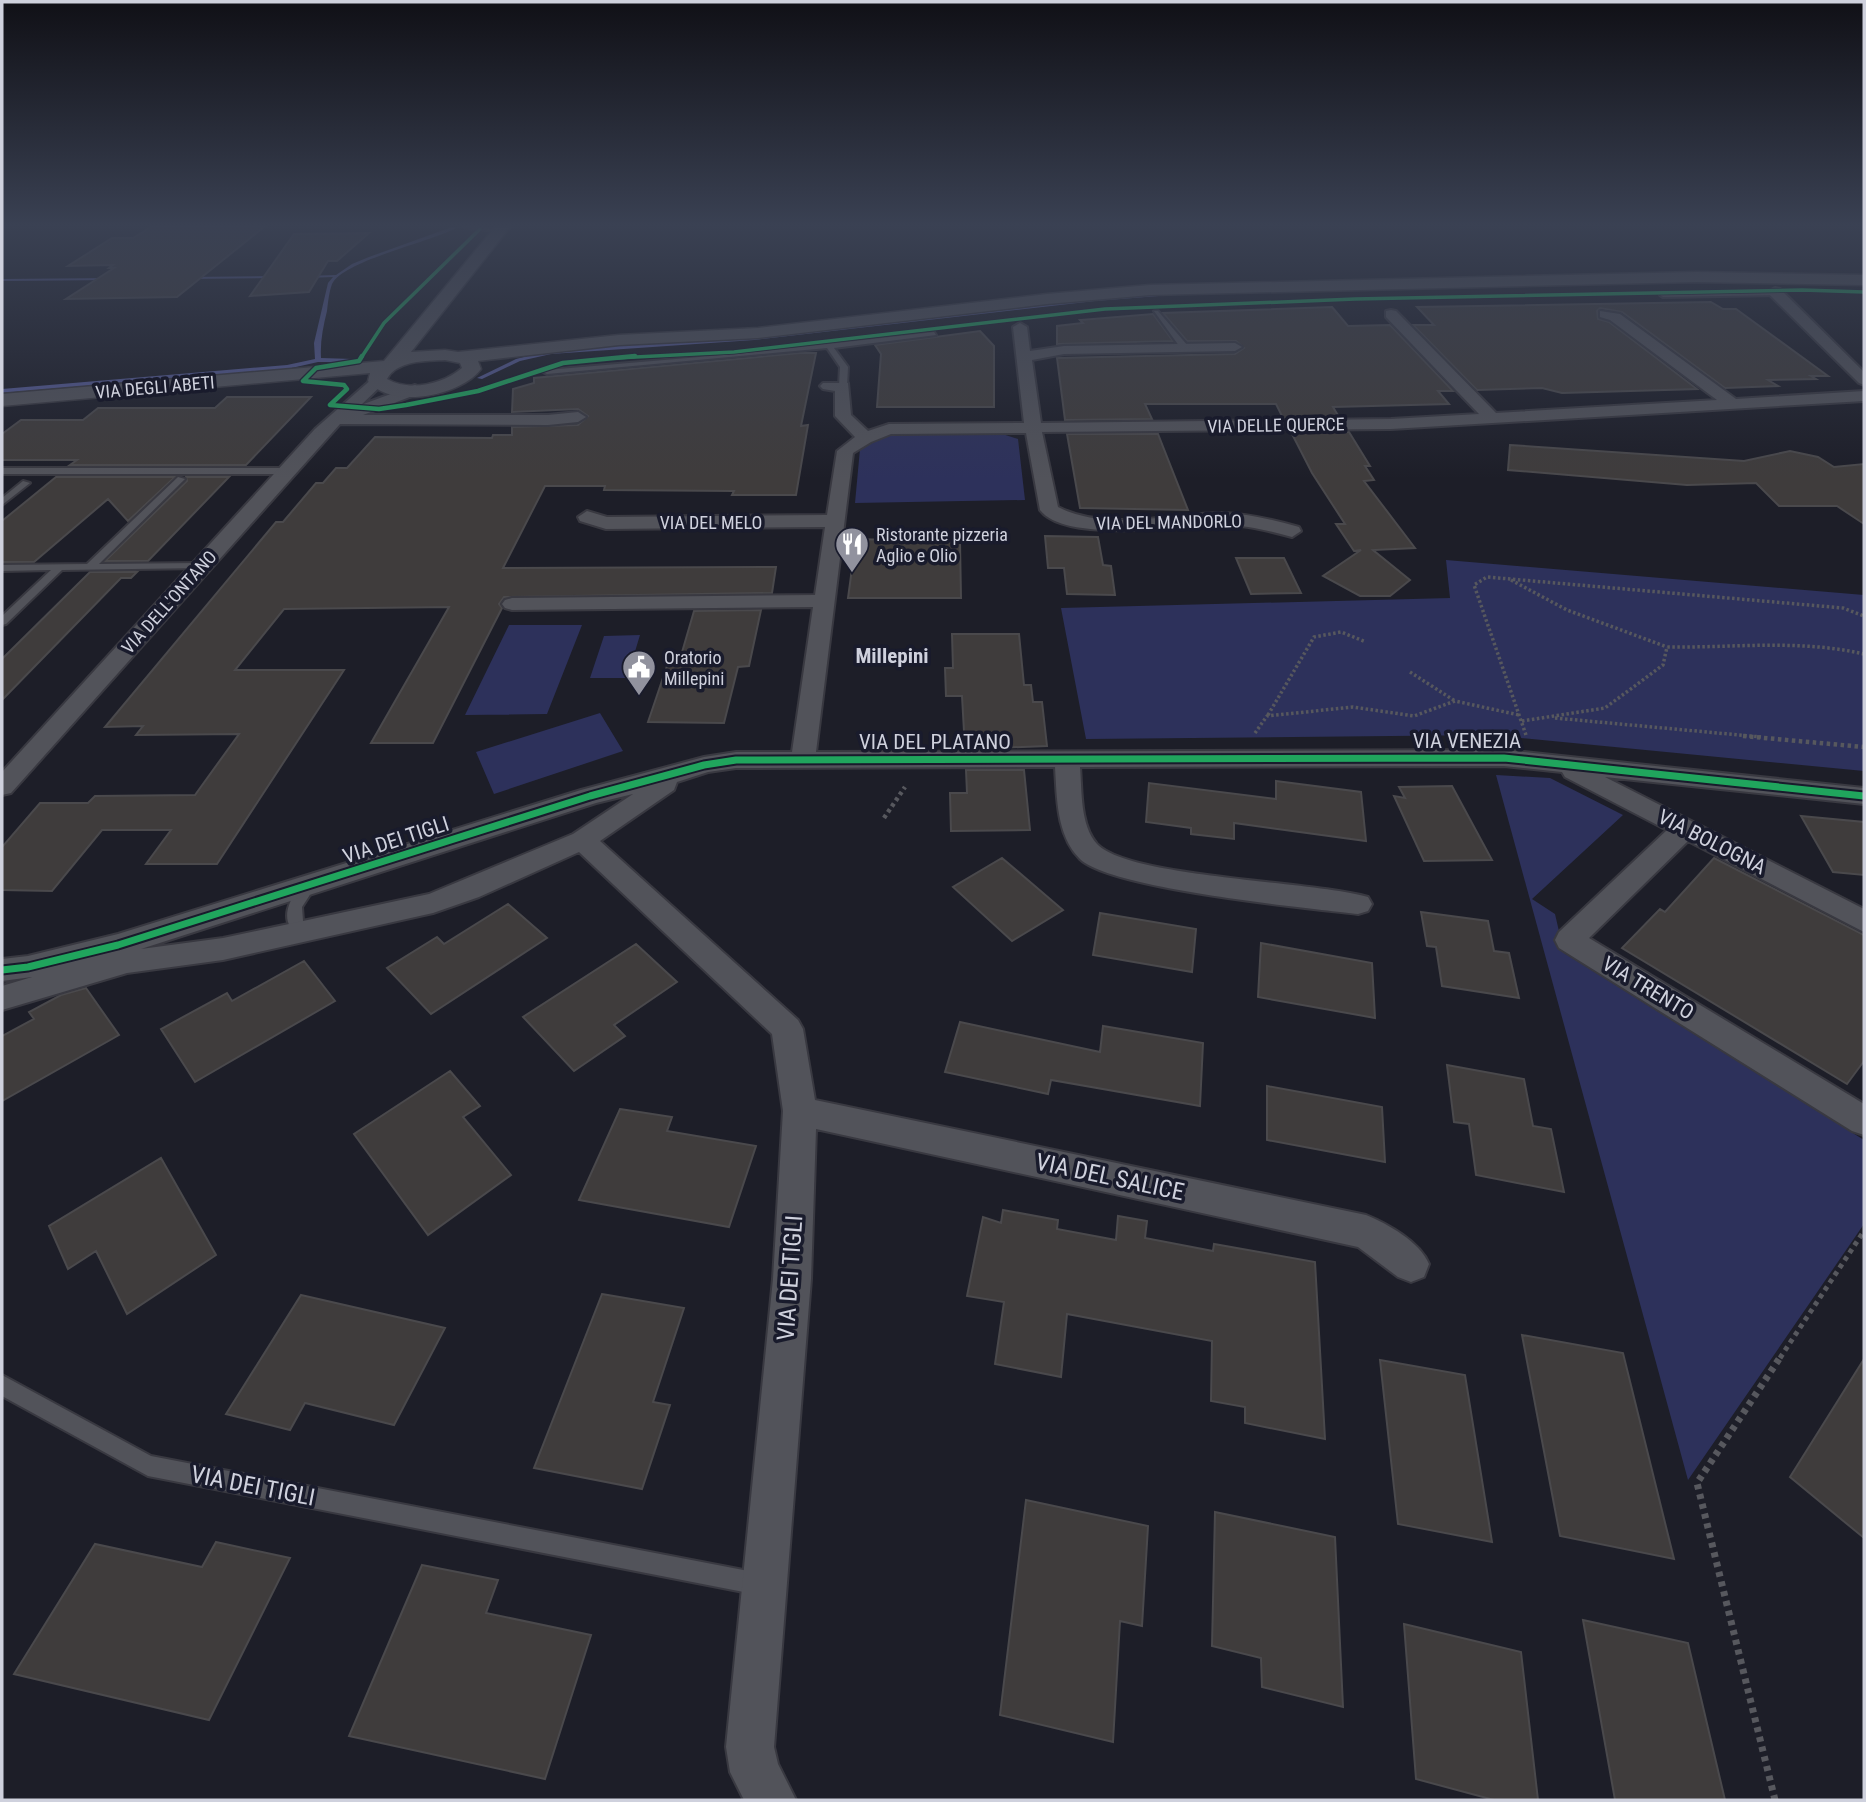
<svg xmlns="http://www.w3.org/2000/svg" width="1866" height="1802" viewBox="0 0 1866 1802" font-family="'Roboto Condensed',sans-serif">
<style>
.green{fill:#2d315b}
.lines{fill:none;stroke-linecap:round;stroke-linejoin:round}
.stream{fill:#545991;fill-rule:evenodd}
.building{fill:#3f3c3c;stroke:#4a494c;stroke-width:2}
.service-casing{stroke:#393941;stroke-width:4}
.minor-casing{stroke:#393941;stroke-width:4}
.tertiary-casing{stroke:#393941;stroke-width:3}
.path-far3{stroke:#57585e;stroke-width:3.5;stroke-dasharray:2.5 2.5;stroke-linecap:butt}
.path-far2{stroke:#57585e;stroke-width:4.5;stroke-dasharray:3.5 3.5;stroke-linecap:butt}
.path-far1{stroke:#57585e;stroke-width:5;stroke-dasharray:4.5 4.5;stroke-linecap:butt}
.path{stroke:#57585e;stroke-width:7;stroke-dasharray:5 5;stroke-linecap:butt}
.service{fill:#52535a;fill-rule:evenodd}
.minor{fill:#52535a;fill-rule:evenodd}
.tertiary{fill:#52535a;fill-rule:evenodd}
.cycleway-far2-casing{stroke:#191b2c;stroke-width:5}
.cycleway-far1-casing{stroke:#191b2c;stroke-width:7}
.cycleway-casing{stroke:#191b2c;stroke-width:11}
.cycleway-far2{stroke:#20a55d;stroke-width:3.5}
.cycleway-far1{stroke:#20a55d;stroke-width:4.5}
.cycleway{stroke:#20a55d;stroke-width:7}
.labels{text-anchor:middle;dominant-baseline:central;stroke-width:7;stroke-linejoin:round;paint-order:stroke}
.far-street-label{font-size:18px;fill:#cfd1dd;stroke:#191b2c}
.far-poi-label{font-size:18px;fill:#cfd1dd;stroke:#191b2c;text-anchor:start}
.far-quarter-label{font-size:21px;font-weight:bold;fill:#cfd1dd;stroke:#191b2c}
.street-label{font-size:21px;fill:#cfd1dd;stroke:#191b2c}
.near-street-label{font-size:24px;fill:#cfd1dd;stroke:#191b2c}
</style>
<rect width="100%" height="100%" fill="#1d1e28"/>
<path class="green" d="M999,433L1018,439L1025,500L855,503L860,449L882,436Z
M1446,560L1864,595V771L1490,735L1086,739L1061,608L1450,598Z
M509,625H582L547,714L465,715Z
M640,635L627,678H590L604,636Z
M600,713L623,751L494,794L476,752Z
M1496,775L1550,778L1623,815L1532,899L1555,914L1564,953L1864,1140V1224L1688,1480Z"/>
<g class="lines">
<path class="stream" d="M452,227H458C432,242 344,260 332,284C329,292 328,303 327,311C323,327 320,342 321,358L353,359L356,361L355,362H318L287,369L2,393V389L287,365L315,359L314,343L328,283L333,277L306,278L304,276L336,275L352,264L369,257Z
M275,276L277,278L187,279L185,278L187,277Z
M111,278L113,280L2,281V279Z
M1169,293L1171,295L1095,301L754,340L551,354L520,361L482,379L477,378L516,359L551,350L754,336L1095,299Z"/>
</g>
<path class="building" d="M151,227H264L177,297L66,299L114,268H109L113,265L68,266L112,238H133Z
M369,233L337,261H328L309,292L250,296L294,234Z
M1711,302L1723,309H1736L1828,376H1811L1816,379L1768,380L1778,386L1725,388L1622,312L1600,308L1597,311L1598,319L1609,322L1697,389L1562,393L1542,388L1477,390L1413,325H1434L1417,307Z
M1332,307L1348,326L1390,325L1453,391H1438L1449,404L1333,407L1339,417L1283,418L1276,404H1145L1152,419L1065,420L1057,358L1235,354L1244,348L1236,341H1187L1163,313Z
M1153,314L1173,341L1057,344V326L1083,323L1080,320Z
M980,331L994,346V407H877L881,354L875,345Z
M800,353H816L801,426L808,425L796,495H732L734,491L604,490L605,486H545L503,568L776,567L772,593L504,597L499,604L502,608L433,743H371L449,607L284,609L235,670H344L217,864H146L171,830H102L52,891L2,890V847L40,803H88L95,796L195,795L239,734L136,735L143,726L105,727L276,522H283L316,483H323L336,468H347L375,437L492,438L493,435H512V427L578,425L588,416L578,409L512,412L513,389L534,383V378Z
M227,397H311L246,465H70L77,460H2V434L21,420H83L98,408H215Z
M1291,432H1349L1370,466H1365L1374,480L1364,481L1415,548L1373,550L1410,580L1390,596H1360L1323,576L1361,550L1354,551L1336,524H1345L1312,473Z
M1067,434H1158L1188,510L1080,508Z
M1510,445L1744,461L1790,451L1818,457L1834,467L1864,464V524L1837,506H1779L1756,483L1687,485L1508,470Z
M56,477H175L128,521L108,499L34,562H2V521Z
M186,477H229L148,561H105L187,481Z
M1045,536L1098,537L1103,565L1111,566L1115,595L1067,594L1064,568H1048Z
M856,539L960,542L961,598H848Z
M1236,558H1284L1301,593L1251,594Z
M90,572H137L131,578H121L2,700V659Z
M761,610L749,666L738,667L724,723L648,722L667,666H678L694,611Z
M952,634H1019L1024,685H1031L1033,702H1042L1047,746L965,749L962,696H946L945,668H953Z
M966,770H1024L1030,830L951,831L950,793H967Z
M1276,781L1361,792L1366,841L1234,823V839L1191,834V828L1146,822L1149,783L1276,799Z
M1452,786L1492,860L1424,861L1394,796L1405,798L1399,787Z
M1801,816L1864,822V875L1833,872Z
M1002,858L1063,910L1012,941L953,887Z
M1714,858L1864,935V1061L1847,1084L1622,948L1660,909L1665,912Z
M508,904L547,938L431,1014L387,968L437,937L444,944Z
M1421,912L1488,921L1494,951L1509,953L1519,998L1442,986L1436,947L1427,946Z
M1100,913L1196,929L1192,972L1093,955Z
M1261,943L1372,963L1375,1018L1258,997Z
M636,944L677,982L614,1025L625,1036L574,1071L523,1017Z
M304,961L335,1001L195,1082L161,1029L227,993L232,1001Z
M86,988L119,1035L2,1101V1036L34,1019L29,1012L61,995Z
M960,1022L1100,1052L1103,1026L1203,1043L1200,1106L1051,1080L1048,1094L945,1072Z
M1447,1065L1524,1079L1533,1126L1551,1129L1564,1192L1476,1175L1469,1124L1454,1122Z
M450,1071L480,1106L463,1117L511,1175L428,1235L354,1134Z
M1267,1086L1382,1107L1385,1162L1267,1140Z
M620,1109L672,1117L667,1131L756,1146L729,1227L579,1200Z
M161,1158L216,1255L127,1314L96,1251L68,1269L49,1226Z
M1003,1210L1058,1220L1057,1229L1116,1240L1118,1216L1147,1221L1145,1238L1213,1251L1214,1244L1315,1262L1325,1439L1245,1423V1407L1211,1401L1212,1341L1067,1314L1061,1377L995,1364L1004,1302L967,1296L983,1217L1001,1223Z
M602,1294L684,1308L653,1402L670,1405L642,1489L534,1468Z
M301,1295L445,1328L394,1425L305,1403L290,1430L226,1414Z
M1522,1335L1623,1353L1674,1559L1560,1536Z
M1864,1359V1538L1790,1477Z
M1380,1360L1465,1375L1492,1542L1398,1524Z
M1026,1500L1148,1526L1142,1626L1120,1621L1113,1742L1000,1715Z
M1215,1512L1335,1537L1343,1707L1262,1687L1261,1658L1212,1646Z
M216,1542L290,1558L209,1720L14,1674L95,1544L202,1567Z
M422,1565L498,1580L486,1613L591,1635L545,1779L349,1736Z
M1583,1620L1688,1643L1725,1800H1615Z
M1404,1624L1521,1652L1538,1800H1494L1416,1779Z"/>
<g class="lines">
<g class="service-casing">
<path id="service" d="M464,227L503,230L500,232Z
M1777,292L1779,295L1663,297L1660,295L1663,293Z
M1154,311H1158L1188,346V350H1182Z
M934,332L936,335L834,348L848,367L847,386L843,388L839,386L840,367L827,348L547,374L543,372L547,370L758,352Z
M2,468H287L291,471L287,474H2Z
M178,477L185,479L99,564L201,563L204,564V568L62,570L6,624L2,625V616L51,570L2,571V565L87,564Z
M23,481L30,483L2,505V498Z
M308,882L315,887L302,907L303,921L316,927L318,931L316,935L311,936C305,935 294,931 290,926C281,913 295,887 308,882Z
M2,1375L151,1456L759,1573L767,1576L770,1584L767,1592L759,1595L148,1476L2,1396Z"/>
</g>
<g class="minor-casing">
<path id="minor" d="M1775,288L1780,289L1864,372V385L1859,383L1770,295L1768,292Z
M1391,310L1396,311L1496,413L1717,400L1610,320L1600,317V311L1620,314L1736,399L1864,391V401L1391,429L1042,432L1058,507C1107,532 1171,513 1224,513C1250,514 1274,520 1299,527L1301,531L1292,537C1269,531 1248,525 1223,525C1183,525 1066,544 1040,510L1026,433L891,434L871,442L853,453L816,752L1504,750L1864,788V804L1605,777L1864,909V932L1688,841L1589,938L1864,1104V1135L1852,1131L1559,948L1555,940L1559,932L1667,830L1565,777L1562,772L1504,766L1080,767C1082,791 1080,825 1097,844C1129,878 1315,881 1368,897L1372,904L1368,911L1358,914C1307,908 1111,889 1080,859C1056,835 1057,797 1055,767L736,768L708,772L677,782L674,790L600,841L798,1020L803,1029L815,1100L1366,1215C1388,1224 1420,1242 1429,1264L1424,1277L1411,1282L1398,1277L1358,1247L816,1129L811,1279L774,1747L778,1764L796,1800H744L730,1772L726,1747L773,1279L783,1111L772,1034L579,852L479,897L433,913L223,960L127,973L2,1010V986L32,977L2,981V959L28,956L118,934L581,790L704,757L736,752H792L813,607L512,610L505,608L502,604L505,600L512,598L815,595L825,527L606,529L580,521L578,517L587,511L607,517L827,515L837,451L855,437L835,416V391L823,389L820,386L823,383H848L851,415L868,431L889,424L1024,423L1013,327L1020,323L1027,327L1030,351L1064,346L1235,343L1242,347L1235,351L1064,354L1032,360L1041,423L1391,419L1479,414L1386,317V311ZM633,794L573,834L429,894L223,938L141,949L596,803Z
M378,376L386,381L361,405L415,385L423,390L420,393L363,415H548L578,412L586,417L578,422L548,425L340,424L11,793L2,795V772L315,429L373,378Z"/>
</g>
<g class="tertiary-casing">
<path id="tertiary" d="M495,227H510L411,352L445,350L458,352L619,335L758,328L1047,294L1150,285L1696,272L1864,275V285L1696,282L1150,295L1047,304L758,338L619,345L478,361L481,369C461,396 391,410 368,381L370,373L2,406V394L384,361ZM445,360L460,363L462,368C443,384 410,392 387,379C397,360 427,361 445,360Z"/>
</g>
<path class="path-far3" d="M1511,580L1567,610L1667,647
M1410,672L1455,701
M1268,715L1314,637L1341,632L1366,642
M1555,718L1761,737
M1522,721L1605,708L1663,665L1667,647C1733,648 1799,639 1864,654
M1255,733L1267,716L1353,707L1414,716L1455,701L1519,715
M1526,735L1474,585L1487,577L1843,608L1864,616"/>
<path class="path-far2" d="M1743,736L1864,747
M884,818L905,787"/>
<path class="path-far1" d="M1780,1358L1864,1231"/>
<path class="path" d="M1775,1800L1697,1483L1781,1356"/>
<use href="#service" class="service"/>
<use href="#minor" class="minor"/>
<use href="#tertiary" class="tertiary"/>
<g class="cycleway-far2-casing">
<path id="cycleway-far2" d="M361,358L384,323L480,229
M616,358L734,352L1105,309L1355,299L1802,290L1864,292"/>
</g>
<g class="cycleway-far1-casing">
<path id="cycleway-far1" d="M362,356L359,361L316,368L303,381L344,385L347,389L330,405L379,409L406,405L478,391L563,363L635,356"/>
</g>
<g class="cycleway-casing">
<path id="cycleway" d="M2,970L28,967L118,945L590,796L704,765L736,760L1504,758L1864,796"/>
</g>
<use href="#cycleway-far2" class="cycleway-far2"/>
<use href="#cycleway-far1" class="cycleway-far1"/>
<use href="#cycleway" class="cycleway"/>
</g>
<linearGradient id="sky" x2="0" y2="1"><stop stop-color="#101016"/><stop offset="0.47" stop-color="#3a4153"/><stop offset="1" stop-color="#3a4153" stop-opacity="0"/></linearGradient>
<rect width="1866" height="479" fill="url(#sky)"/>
<defs>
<g id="restaurant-pin" transform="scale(1.75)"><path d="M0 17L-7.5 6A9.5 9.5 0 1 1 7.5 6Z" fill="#91929e" stroke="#191b2c"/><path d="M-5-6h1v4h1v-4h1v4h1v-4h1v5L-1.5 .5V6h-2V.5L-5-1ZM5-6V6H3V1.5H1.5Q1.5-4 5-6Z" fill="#fff"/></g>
<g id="civic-pin" transform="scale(1.75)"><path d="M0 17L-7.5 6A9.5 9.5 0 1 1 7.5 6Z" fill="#91929e" stroke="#191b2c"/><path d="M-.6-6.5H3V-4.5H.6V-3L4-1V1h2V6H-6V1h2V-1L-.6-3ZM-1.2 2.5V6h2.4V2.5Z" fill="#fff"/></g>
</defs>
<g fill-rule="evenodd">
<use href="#restaurant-pin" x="852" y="544"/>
<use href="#civic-pin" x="639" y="667"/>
</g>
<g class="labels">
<g class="far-street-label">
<text transform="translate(155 387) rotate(-5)">VIA DEGLI ABETI</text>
<text transform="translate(1276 425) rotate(-1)">VIA DELLE QUERCE</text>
<text x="711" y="522">VIA DEL MELO</text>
<text transform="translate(1169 522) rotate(-1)">VIA DEL MANDORLO</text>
<text transform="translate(169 602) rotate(-48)">VIA DELL'ONTANO</text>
</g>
<g class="far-poi-label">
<text x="876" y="534">Ristorante pizzeria<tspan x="876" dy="21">Aglio e Olio</tspan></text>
<text x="664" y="657">Oratorio<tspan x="664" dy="21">Millepini</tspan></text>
</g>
<g class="far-quarter-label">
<text x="892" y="656">Millepini</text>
</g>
<g class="street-label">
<text x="1467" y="741">VIA VENEZIA</text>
<text x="935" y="742">VIA DEL PLATANO</text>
<text transform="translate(396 840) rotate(-18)">VIA DEI TIGLI</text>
<text transform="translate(1712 842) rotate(27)">VIA BOLOGNA</text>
<text transform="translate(1648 988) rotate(31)">VIA TRENTO</text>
</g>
<g class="near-street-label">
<text transform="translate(1110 1177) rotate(12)">VIA DEL SALICE</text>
<text transform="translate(790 1278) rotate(-86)">VIA DEI TIGLI</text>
<text transform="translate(253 1486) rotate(11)">VIA DEI TIGLI</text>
</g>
</g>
<rect width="1866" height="1802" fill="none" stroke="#cfd1dd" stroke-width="7"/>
</svg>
